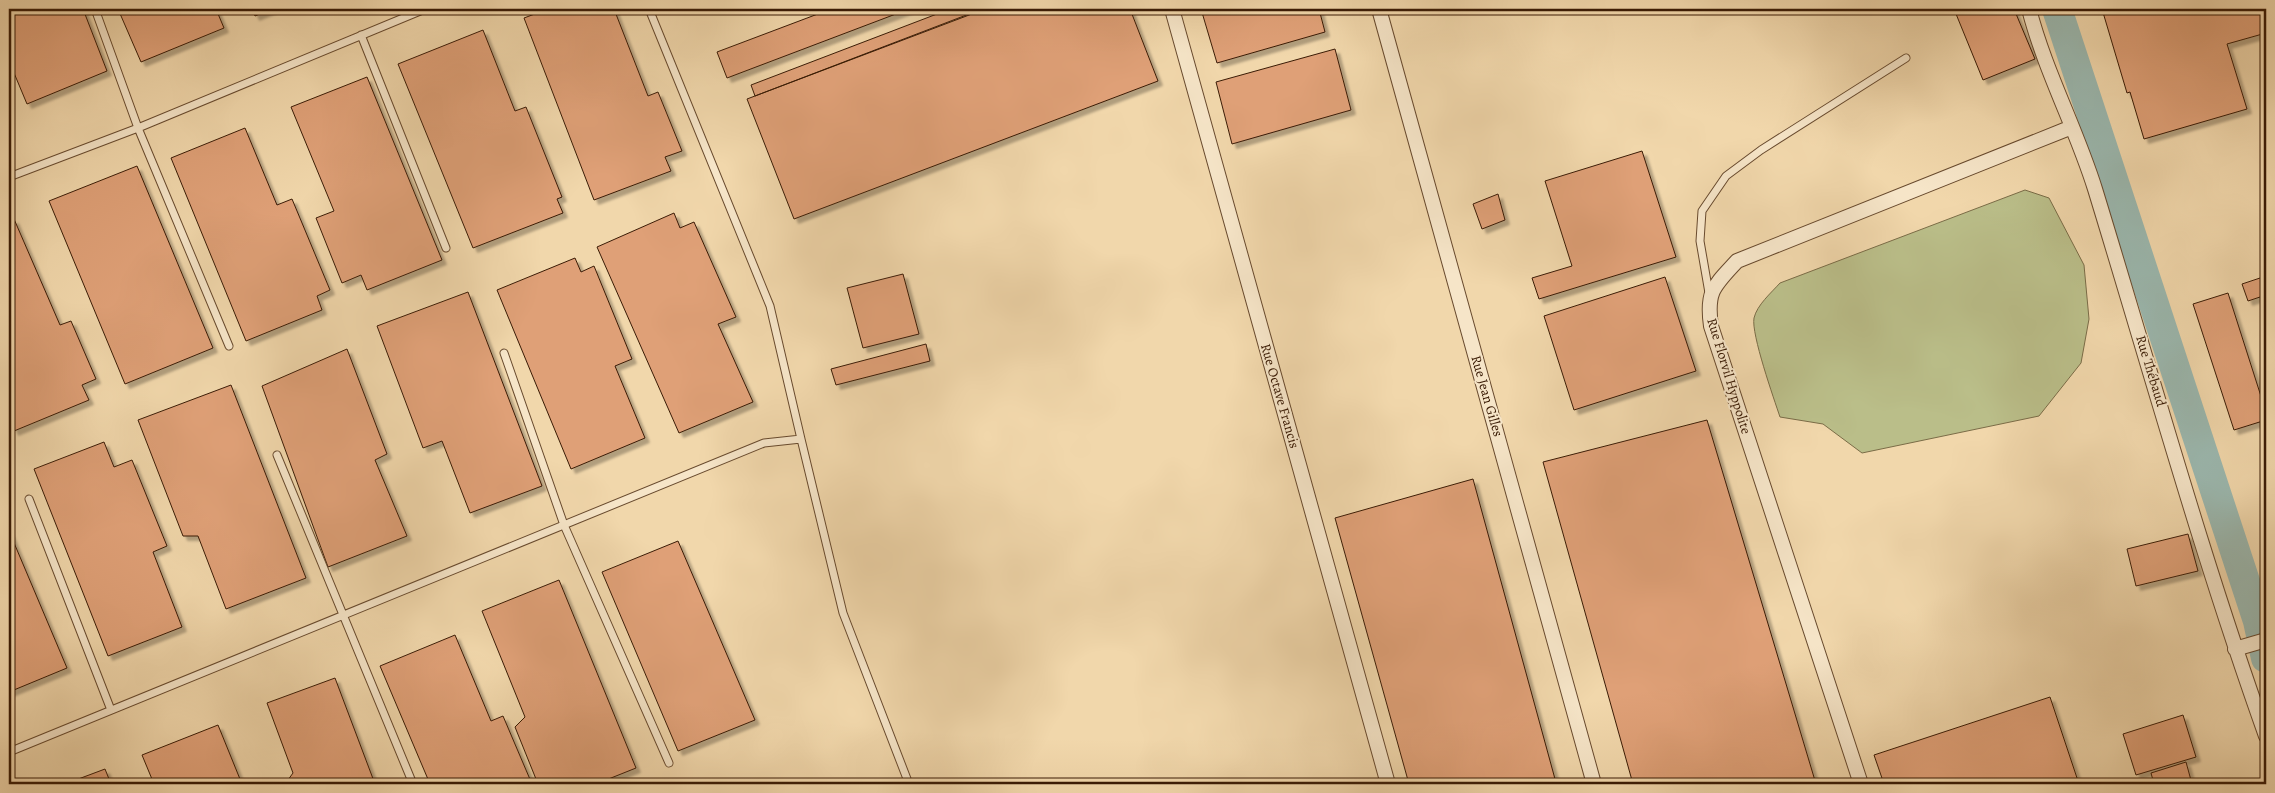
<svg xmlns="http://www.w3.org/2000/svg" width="2275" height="793" viewBox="0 0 2275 793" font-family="Alegreya,serif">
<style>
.green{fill:#babe89;stroke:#7a6c47}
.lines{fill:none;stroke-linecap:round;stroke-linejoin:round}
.river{stroke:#9bb8af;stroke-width:30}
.building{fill:#dfa077;stroke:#3a1b05;filter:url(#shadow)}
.service-casing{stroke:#684a2e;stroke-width:9}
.minor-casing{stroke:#684a2e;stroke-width:16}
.service{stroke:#f6e5c8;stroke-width:7}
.minor{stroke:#f6e5c8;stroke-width:14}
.labels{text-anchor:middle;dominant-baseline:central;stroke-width:4;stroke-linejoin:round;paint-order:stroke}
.street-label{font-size:14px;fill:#3a1b05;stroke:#f6e5c8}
</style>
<defs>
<filter id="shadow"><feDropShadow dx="4.5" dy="4.5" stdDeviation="1" flood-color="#0004"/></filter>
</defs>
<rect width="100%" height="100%" fill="#f1d7ab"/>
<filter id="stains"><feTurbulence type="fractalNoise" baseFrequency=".004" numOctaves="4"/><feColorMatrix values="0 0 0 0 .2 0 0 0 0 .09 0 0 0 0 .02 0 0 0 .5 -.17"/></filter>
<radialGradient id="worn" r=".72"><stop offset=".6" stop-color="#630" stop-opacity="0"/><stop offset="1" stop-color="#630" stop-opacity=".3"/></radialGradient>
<path class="green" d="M2025,190L2049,198L2084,265L2089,319L2081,363L2039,416L1862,453L1823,424L1780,417C1774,399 1751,334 1754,318C1757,305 1771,293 1780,283Z"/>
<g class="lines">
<path class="river" d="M2057,9L2258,621L2266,658"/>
</g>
<path class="building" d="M9,9H83L107,71L27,104L9,61Z
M118,9H216L224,28L141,62Z
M252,9H272L255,16Z
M548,9H614L648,96L658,92L682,151L665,157L671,171L594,200L524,18Z
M831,9H909L727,78L717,52Z
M950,9H982L755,96L751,85Z
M985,9H1130L1158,81L794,219L747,99Z
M1201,9H1319L1325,32L1217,63Z
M1954,9H2014L2035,59L1983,80Z
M2102,9H2262L2266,33L2227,44L2247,109L2144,139L2130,92L2127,93Z
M483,30L515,111L526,107L562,197L557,199L563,213L473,248L398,64Z
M1335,49L1351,110L1232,144L1216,82Z
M367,77L442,260L367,290L361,275L342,283L316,218L334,211L291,107Z
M245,128L277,205L292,199L330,290L317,296L322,310L246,341L171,158Z
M1642,151L1676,257L1539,299L1532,278L1572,266L1545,181Z
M137,166L213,348L125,384L49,201Z
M1498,194L1505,220L1482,229L1473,204Z
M674,213L680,228L694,222L736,317L718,324L753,402L679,433L597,247Z
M14,219L60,325L71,321L96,379L82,385L89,400L14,431L9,419V221Z
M575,258L581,272L594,266L632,359L615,366L645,438L571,469L497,290Z
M903,274L919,334L863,348L847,288Z
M2266,276V295L2248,301L2242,284Z
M1665,277L1696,371L1574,410L1544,316Z
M468,292L542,486L470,513L442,441L423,448L377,326Z
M2228,293L2266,412V420L2234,430L2193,304Z
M926,344L930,361L836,385L831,369Z
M347,349L387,454L375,460L407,536L328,567L262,386Z
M231,385L306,578L226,609L198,536H183L138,420Z
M1707,420L1816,784H1633L1543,462Z
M104,442L114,467L132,460L167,546L153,552L182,627L108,656L34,469Z
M1473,479L1555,779L1538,784H1409L1335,518Z
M9,531L67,668L9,692Z
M2188,534L2198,571L2136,586L2127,549Z
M678,541L755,720L678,751L602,572Z
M559,580L636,768L596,784H552L550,782L538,784L515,727L525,717L482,611Z
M455,635L491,721L503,716L532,784H430L380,666Z
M335,678L375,784H285L293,773L267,703Z
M2050,697L2079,784H1884L1874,755Z
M2183,715L2196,757L2136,775L2123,734Z
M218,725L242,784H154L142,755Z
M2186,762L2192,784H2154L2151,773Z
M105,769L111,784H65Z"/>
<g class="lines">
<g class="service-casing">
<path id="service" d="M95,9L138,128L229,346
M361,35L446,248
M9,177L138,128L425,9
M1709,293L1700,241L1702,211L1726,176L1761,150L1906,58
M504,353L564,525L669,763
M801,439L843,613L909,784
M277,455L413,784
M29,499L111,710
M9,752L764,443L801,439L770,306L649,9"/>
</g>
<g class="minor-casing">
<path id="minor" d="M1172,9L1388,784
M1379,9L1594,784
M2029,9C2045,71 2076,128 2095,189C2151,372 2202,557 2266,736
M2235,649L2266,640
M1861,784L1711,326C1706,291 1714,286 1737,261L2072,127"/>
</g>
<use href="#service" class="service"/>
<use href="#minor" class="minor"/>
</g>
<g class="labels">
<g class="street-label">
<text transform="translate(2151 371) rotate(73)">Rue Thébaud</text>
<text transform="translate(1729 376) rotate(73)">Rue Florvil Hyppolite</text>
<text transform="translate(1280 396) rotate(74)">Rue Octave Francis</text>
<text transform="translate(1487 396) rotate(74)">Rue Jean Gilles</text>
</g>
</g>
<rect width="2275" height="793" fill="none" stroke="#f1d7ab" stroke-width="30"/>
<rect x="10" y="10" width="2255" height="773" fill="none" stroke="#3a1b05" stroke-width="2.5"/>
<rect x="15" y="15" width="2245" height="763" fill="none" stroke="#3a1b05"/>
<rect width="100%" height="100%" filter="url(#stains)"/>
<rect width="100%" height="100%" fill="url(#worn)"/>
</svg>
